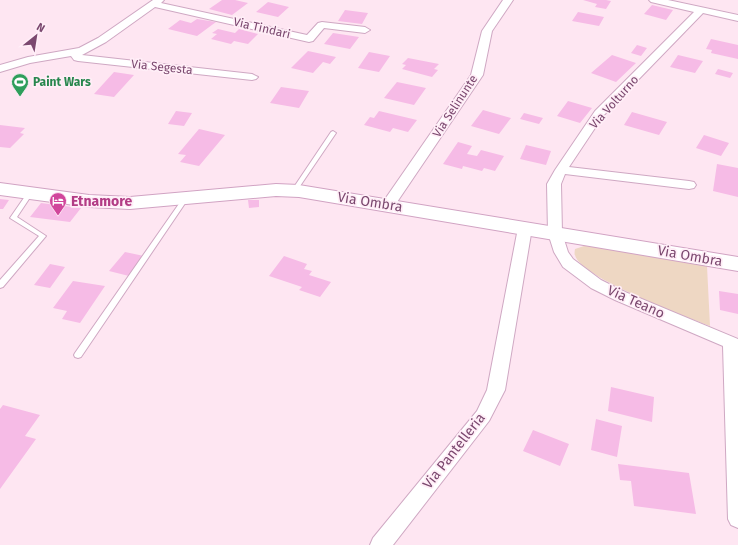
<svg xmlns="http://www.w3.org/2000/svg" width="738" height="545" viewBox="0 0 738 545" font-family="'Fira Sans',sans-serif">
<style>
.green{fill:#eed7c3}
.building{fill:#f6bbe6}
.lines{fill:none;stroke-linecap:round;stroke-linejoin:round}
.lane-casing{stroke:#cfa8c3;stroke-width:2}
.street-casing{stroke:#cfa8c3;stroke-width:2}
.secondary-casing{stroke:#d1a3c3;stroke-width:2}
.lane{fill:#fff;fill-rule:evenodd}
.street{fill:#fff;fill-rule:evenodd}
.secondary{fill:#fff;fill-rule:evenodd}
.labels{text-anchor:middle;dominant-baseline:central;stroke-width:3.5;stroke-linejoin:round;paint-order:stroke}
.far-street-label{font-size:12px;fill:#7b486f;stroke:#ffeef7}
.far-leisure-label{font-size:12px;font-weight:bold;fill:#27864d;stroke:#ffeef7;text-anchor:start}
.hotel-label{font-size:14px;font-weight:bold;fill:#b23c85;stroke:#ffeef7;text-anchor:start}
.street-label{font-size:14px;fill:#7b486f;stroke:#ffeef7}
</style>
<rect width="100%" height="100%" fill="#fee6f2"/>
<path class="green" d="M587,245L707,266L710,326C687,317 579,277 575,255C574,255 575,249 575,249Z"/>
<path class="building" d="M222,0H235L248,3L232,15L209,9Z
M583,0H606L611,1L606,9L595,7L597,4Z
M268,2L289,7L278,17L256,12Z
M652,5L673,10L666,20L644,14Z
M345,10L368,13L362,24L338,21Z
M578,12L604,17L599,26L572,21Z
M197,19L216,22L197,36L168,29L180,20L191,23Z
M218,29L235,33L239,29L258,34L248,44L234,41L231,44L211,39L217,34L212,33Z
M333,33L359,37L350,49L324,44Z
M711,39L738,45V59L711,53L712,50L706,49Z
M637,45L647,48L641,56L631,53Z
M308,51L336,57L330,64L323,62L313,73L291,68Z
M369,52L390,56L379,72L358,68Z
M612,55L636,63L616,82L591,73Z
M678,55L703,61L695,73L670,67Z
M408,58L439,64L434,69L438,70L432,77L402,69L406,65L402,64Z
M718,69L733,73L730,78L715,74Z
M114,72L134,75L114,97L94,94Z
M397,82L426,88L414,105L384,98Z
M281,87L309,91L299,108L270,103Z
M568,101L592,108L580,123L557,116Z
M483,110L511,118L499,134L471,126Z
M176,111L192,113L184,126L168,124Z
M379,111L417,120L408,132L393,128L390,132L364,125L370,117L374,118Z
M632,112L667,122L659,135L624,125Z
M524,113L543,118L539,124L520,119Z
M0,125L25,128L20,133L24,134L10,148L0,147Z
M199,129L225,135L199,166L180,162L186,155L178,154Z
M704,135L729,143L721,156L696,148Z
M458,142L472,146L467,154L477,156L481,150L504,156L495,171L484,168L482,171L463,166L462,169L443,164Z
M526,145L551,151L546,165L520,159Z
M717,164L738,168V197L713,191Z
M0,199L9,200L3,209H0Z
M248,200H259V207L249,208Z
M41,203L81,208L70,222L30,217Z
M125,252L144,256L129,276L109,271Z
M284,256L307,264L304,269L312,271L309,275L331,282L320,297L299,290L302,287L269,276Z
M50,264L65,267L50,288L34,285Z
M73,281L105,286L80,323L62,319L67,311L53,308Z
M719,291L738,294V314L720,310Z
M611,387L654,397L652,422L608,411Z
M3,405L40,415L25,436L36,439L0,489V409Z
M596,419L622,426L617,457L591,450Z
M533,430L569,444L560,466L523,451Z
M618,464L689,473L696,514L634,506L631,481L620,480Z"/>
<g class="lines">
<g class="lane-casing">
<path id="lane" d="M333,131L336,133L296,192H292L291,191L292,190L331,132Z
M30,191L33,193L17,217L46,236L3,287L0,288V280L39,236L10,218L28,192Z
M185,197L188,199L81,357L78,358L75,357L74,355L75,353L183,198Z"/>
</g>
<g class="street-casing">
<path id="street" d="M153,0H164L161,3L307,35L318,23L322,22L365,27L370,30L365,33L324,28L313,41L309,42L155,7L106,42L82,55L252,74L258,77L256,79L252,80L78,61L74,60L71,56L30,63L0,72V65L28,57L79,48L98,38Z
M503,0H513L492,31L483,75L393,208L388,209L383,208L381,205L383,202L471,75L482,31Z
M649,0H668L738,15V21L703,13L603,116L569,167L689,181L694,182L696,185L694,188L689,189L565,174L561,184L562,233L568,252L573,259L601,280L625,292L738,339V528L731,525L728,519L723,346L615,300L591,288L563,267L554,252L548,233L547,184L555,170L595,111L694,12L651,2Z
M525,223L530,225L532,228L505,390L489,421L393,545H370L373,538L477,411L487,390L518,228L520,225Z"/>
</g>
<g class="secondary-casing">
<path id="secondary" d="M0,183L89,195L130,197L276,184L299,185L738,257V271L299,197L276,196L130,209L89,207L0,195Z"/>
</g>
<use href="#lane" class="lane"/>
<use href="#street" class="street"/>
<use href="#secondary" class="secondary"/>
</g>
<defs>
<g id="stadium-pin" transform="scale(0.9)"><path d="M0 17L-7.5 6A9.5 9.5 0 1 1 7.5 6Z" fill="#2e9e5b" stroke="#ffeef7"/><path d="M0-5a6.5 5 0 1 0 0 10a6.5 5 0 1 0 0-10ZM-3.5-1.8h7v3.6h-7Z" fill="#fff"/></g>
<g id="hotel-pin" transform="scale(0.9)"><path d="M0 17L-7.5 6A9.5 9.5 0 1 1 7.5 6Z" fill="#d1479c" stroke="#ffeef7"/><path d="M-6-4.5h1.5V1H6V5H4.5V3h-9V5H-6ZM-4 0a1.8 1.8 0 1 1 3.6 0ZM.5 0V-2.5h3Q6-2.5 6 0Z" fill="#fff"/></g>
</defs>
<g fill-rule="evenodd">
<use href="#stadium-pin" x="20" y="82"/>
<use href="#hotel-pin" x="58" y="201"/>
</g>
<g class="labels">
<g class="far-street-label">
<text transform="translate(262 28) rotate(13)">Via Tindari</text>
<text transform="translate(162 67) rotate(6)">Via Segesta</text>
<text transform="translate(614 102) rotate(-48)">Via Volturno</text>
<text transform="translate(455 106) rotate(-57)">Via Selinunte</text>
</g>
<g class="far-leisure-label">
<text x="33" y="82">Paint Wars</text>
</g>
<g class="hotel-label">
<text x="71" y="201">Etnamore</text>
</g>
<g class="street-label">
<text transform="translate(370 202) rotate(9)">Via Ombra</text>
<text transform="translate(690 256) rotate(10)">Via Ombra</text>
<text transform="translate(636 302) rotate(24)">Via Teano</text>
<text transform="translate(454 451) rotate(-52)">Via Pantelleria</text>
</g>
</g>
<g transform="translate(36 36) rotate(30)" stroke="#ffeef7" stroke-width="3" paint-order="stroke">
<path d="M0-3L7 15L0 10L-7 15Z" fill="#7b486f"/>
<text y="-6" font-size="11" font-weight="bold" text-anchor="middle" fill="#7b486f">N</text>
</g>
</svg>
